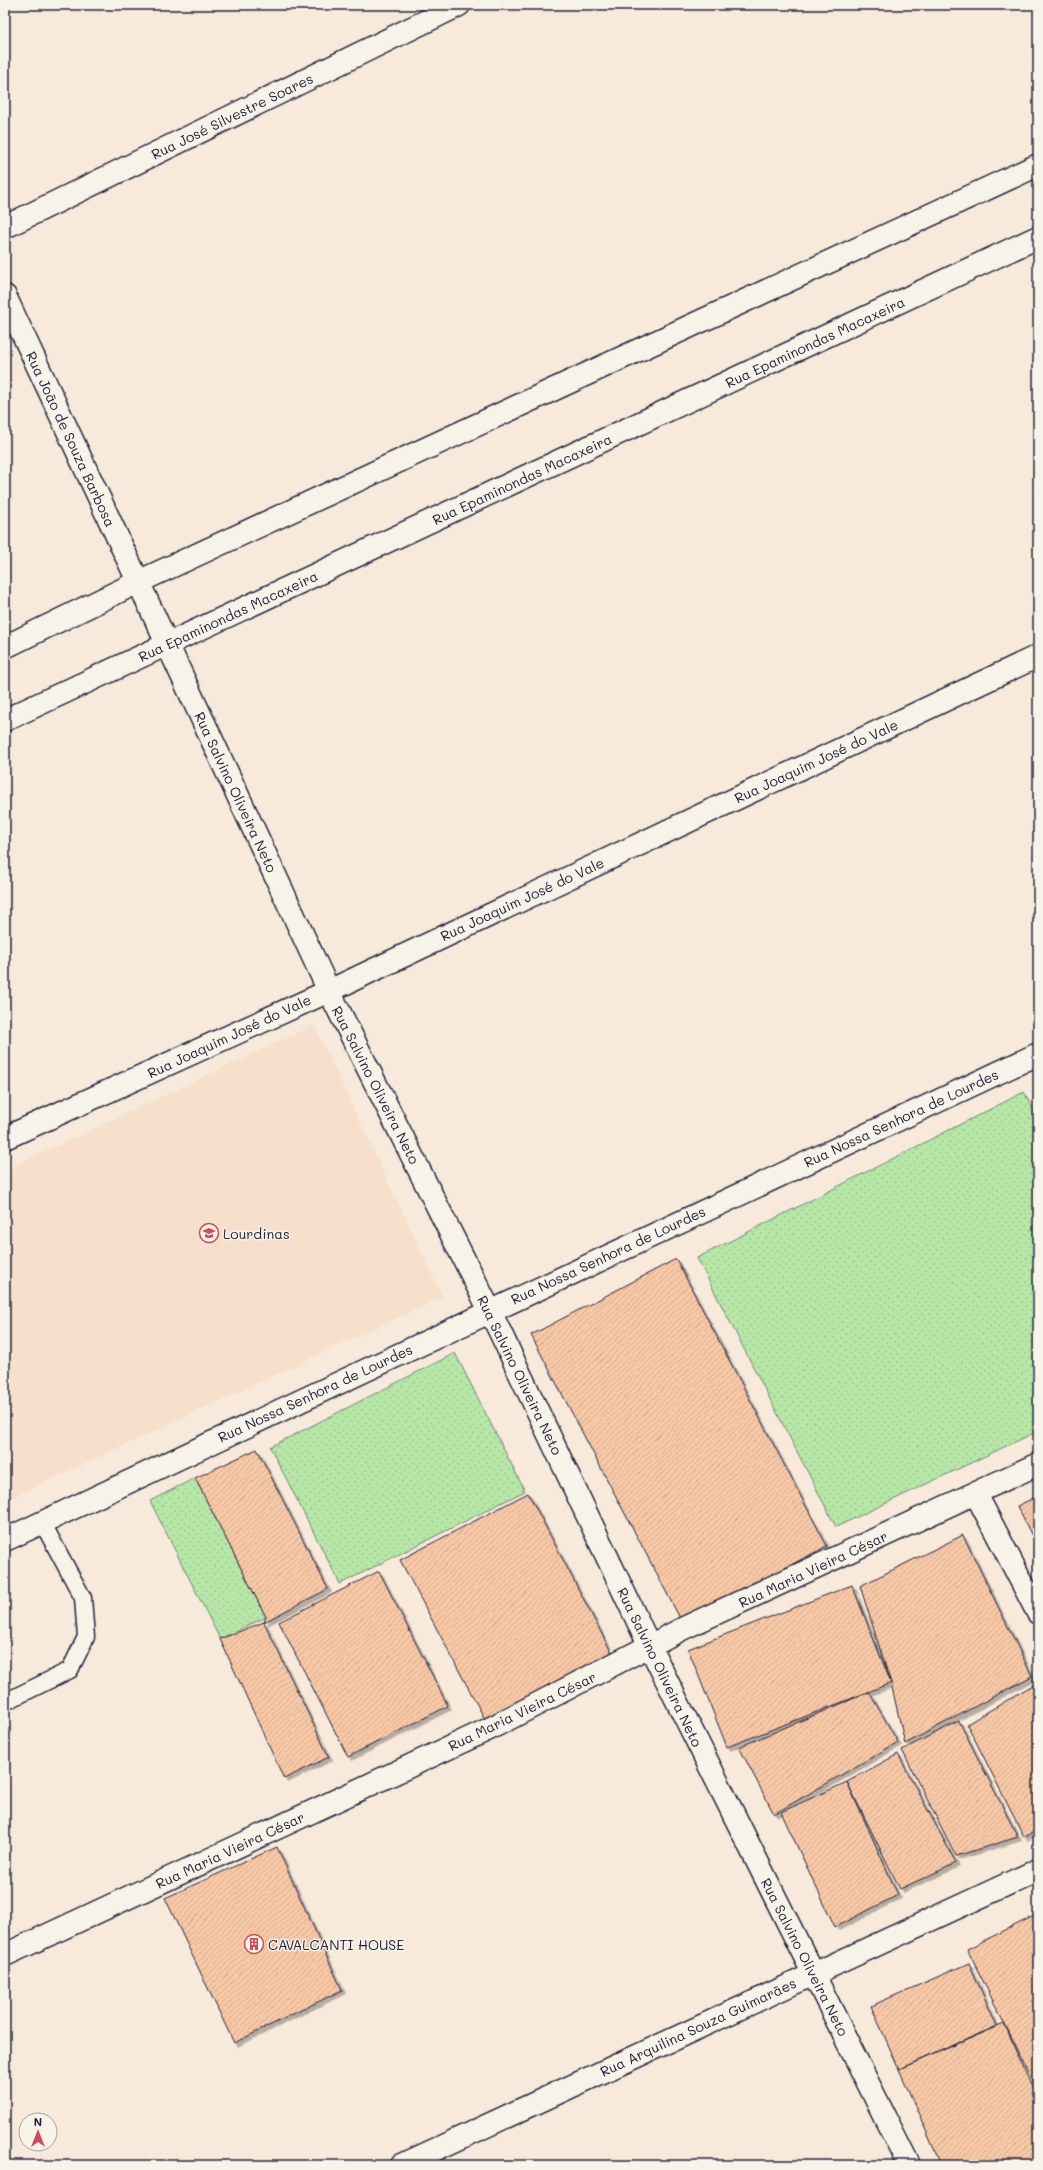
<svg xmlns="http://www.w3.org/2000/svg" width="1043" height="2170" viewBox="0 0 1043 2170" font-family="Mali,sans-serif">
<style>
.built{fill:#f7e0cb}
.grass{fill:url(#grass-dots);stroke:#6c8471}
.building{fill:url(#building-hatch);stroke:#22223b;filter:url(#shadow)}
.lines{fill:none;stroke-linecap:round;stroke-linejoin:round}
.lane-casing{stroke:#22223b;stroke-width:19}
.street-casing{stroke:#22223b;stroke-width:25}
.lane{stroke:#f7f3e8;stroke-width:16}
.street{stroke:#f7f3e8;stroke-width:22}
.labels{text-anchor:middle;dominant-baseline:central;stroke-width:3;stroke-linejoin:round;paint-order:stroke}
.street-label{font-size:14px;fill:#22223b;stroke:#f7f3e8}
.poi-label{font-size:14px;fill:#22223b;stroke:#f7f3e8;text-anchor:start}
</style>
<defs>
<pattern id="grass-dots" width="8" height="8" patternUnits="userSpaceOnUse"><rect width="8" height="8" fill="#b6e7a7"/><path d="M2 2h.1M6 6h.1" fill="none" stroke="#9cc691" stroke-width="1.8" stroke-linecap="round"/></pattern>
<pattern id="building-hatch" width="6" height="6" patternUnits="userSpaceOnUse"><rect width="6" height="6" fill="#f7c8a6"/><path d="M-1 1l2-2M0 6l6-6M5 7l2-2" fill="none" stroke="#d3ac90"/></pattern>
<filter id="shadow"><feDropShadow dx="3.5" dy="3.5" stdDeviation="0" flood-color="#0004"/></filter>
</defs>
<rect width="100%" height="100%" fill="#f7eadb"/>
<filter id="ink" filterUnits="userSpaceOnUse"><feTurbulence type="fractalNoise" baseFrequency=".025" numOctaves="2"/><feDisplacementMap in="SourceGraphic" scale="8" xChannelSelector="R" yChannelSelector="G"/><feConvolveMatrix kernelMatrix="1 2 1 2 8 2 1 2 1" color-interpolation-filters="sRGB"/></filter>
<g filter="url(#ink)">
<path class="built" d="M314,1025L443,1297L5,1501V1170Z"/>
<path class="grass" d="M1024,1092L1038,1118V1431L836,1527L697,1258Z
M455,1353L525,1491L340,1584L270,1447Z
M195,1478L266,1617L220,1639L150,1501Z"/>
<path class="building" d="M676,1259L827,1546L682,1622L531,1335Z
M257,1449L328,1589L264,1622L266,1617L195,1478Z
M528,1493L615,1659L488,1725L400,1560Z
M1038,1496V1548L1017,1506Z
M963,1535L1032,1676L905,1744L891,1683L860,1586Z
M379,1571L448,1706L348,1757L279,1622Z
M852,1585L891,1683L727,1747L688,1649Z
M264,1622L329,1757L284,1779L220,1639Z
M1033,1685L1038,1696V1830L1024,1837L967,1724Z
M869,1692L898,1742L774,1814L739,1747Z
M959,1721L1018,1837L956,1856L902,1750Z
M898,1754L956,1863L900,1889L847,1782Z
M847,1782L898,1895L835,1927L781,1812Z
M277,1847L342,1990L234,2043L165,1898Z
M1038,1914V2091L967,1949Z
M969,1963L997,2026L899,2069L871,2006Z
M1004,2024L1038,2099V2165H941L899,2069Z"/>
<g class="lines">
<g class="lane-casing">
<path id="lane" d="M5,1702L70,1670L86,1637L83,1598L42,1522"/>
</g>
<g class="street-casing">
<path id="street" d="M5,227L459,5
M5,296L329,991L490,1311L650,1647L909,2165
M5,647L138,582L1038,165
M5,720L1038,237
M5,1138L329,991L1038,656
M976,1494L1038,1613
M5,1540L1038,1054
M5,1955L489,1729L684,1628L1038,1464
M402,2165L1038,1870"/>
</g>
<use href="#lane" class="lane"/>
<use href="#street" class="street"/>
</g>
</g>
<defs>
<g id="school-ring" transform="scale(1)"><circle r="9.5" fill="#f7f3e8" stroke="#d1495b" stroke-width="1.5"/><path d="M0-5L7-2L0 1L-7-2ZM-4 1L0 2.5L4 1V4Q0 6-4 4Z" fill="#d1495b"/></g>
<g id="building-ring" transform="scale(1)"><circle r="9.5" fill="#f7f3e8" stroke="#d1495b" stroke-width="1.5"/><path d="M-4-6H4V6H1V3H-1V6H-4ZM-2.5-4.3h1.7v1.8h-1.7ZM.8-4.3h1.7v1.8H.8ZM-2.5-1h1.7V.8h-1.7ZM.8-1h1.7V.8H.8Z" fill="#d1495b"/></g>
</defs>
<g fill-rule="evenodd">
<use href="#school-ring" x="209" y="1233"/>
<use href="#building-ring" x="254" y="1944"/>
</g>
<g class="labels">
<g class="street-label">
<text transform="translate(232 116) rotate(-26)">Rua José Silvestre Soares</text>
<text transform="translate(815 342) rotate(-25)">Rua Epaminondas Macaxeira</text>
<text transform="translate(71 439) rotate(65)">Rua João de Souza Barbosa</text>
<text transform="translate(522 479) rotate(-25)">Rua Epaminondas Macaxeira</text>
<text transform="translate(228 616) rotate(-25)">Rua Epaminondas Macaxeira</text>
<text transform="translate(816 761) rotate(-25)">Rua Joaquim José do Vale</text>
<text transform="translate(236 792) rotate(65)">Rua Salvino Oliveira Neto</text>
<text transform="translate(522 899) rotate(-25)">Rua Joaquim José do Vale</text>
<text transform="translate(229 1036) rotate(-25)">Rua Joaquim José do Vale</text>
<text transform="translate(376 1085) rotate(63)">Rua Salvino Oliveira Neto</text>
<text transform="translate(901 1118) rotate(-25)">Rua Nossa Senhora de Lourdes</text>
<text transform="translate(608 1255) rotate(-25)">Rua Nossa Senhora de Lourdes</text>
<text transform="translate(520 1375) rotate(64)">Rua Salvino Oliveira Neto</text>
<text transform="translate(315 1393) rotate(-25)">Rua Nossa Senhora de Lourdes</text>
<text transform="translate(813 1569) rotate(-25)">Rua Maria Vieira César</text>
<text transform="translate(660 1667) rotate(64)">Rua Salvino Oliveira Neto</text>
<text transform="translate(522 1711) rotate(-26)">Rua Maria Vieira César</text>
<text transform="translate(230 1850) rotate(-25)">Rua Maria Vieira César</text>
<text transform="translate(805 1957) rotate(63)">Rua Salvino Oliveira Neto</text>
<text transform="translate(698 2027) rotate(-25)">Rua Arquilina Souza Guimarães</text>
</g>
<g class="poi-label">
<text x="223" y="1233">Lourdinas</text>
<text x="268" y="1944">CAVALCANTI HOUSE</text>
</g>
</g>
<rect width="1043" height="2170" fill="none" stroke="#f7f3e8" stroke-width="20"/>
<rect x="10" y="10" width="1023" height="2150" fill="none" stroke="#22223b" stroke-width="1.5" filter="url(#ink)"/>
<g transform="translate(38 2132)"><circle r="19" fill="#f7f3e8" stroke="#a29fa3"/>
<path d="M0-3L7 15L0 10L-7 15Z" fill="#d1495b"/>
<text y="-6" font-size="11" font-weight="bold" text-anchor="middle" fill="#22223b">N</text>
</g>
</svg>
